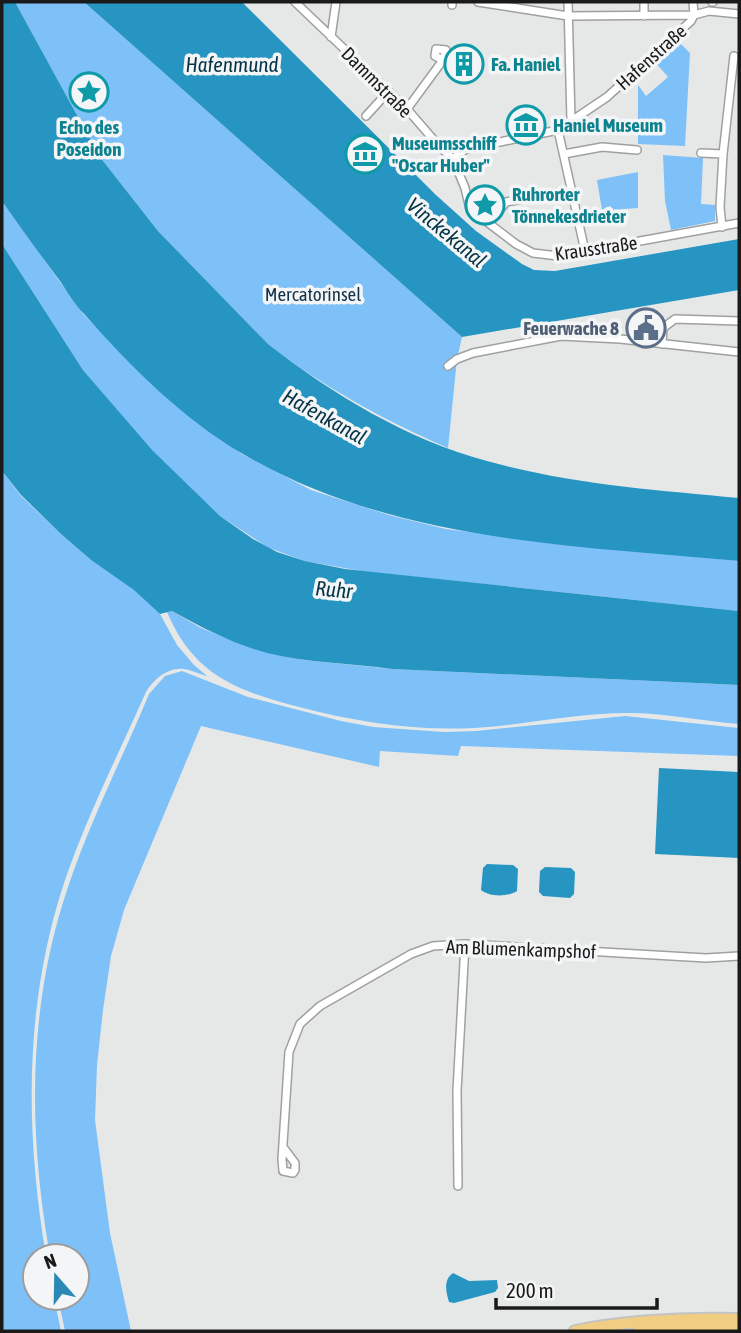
<svg xmlns="http://www.w3.org/2000/svg" width="741" height="1333" viewBox="0 0 741 1333" font-family="'Asap Condensed',sans-serif">
<style>
.green{fill:#7ec1f9}
.water{fill:#2795c2}
.lines{fill:none;stroke-linecap:round;stroke-linejoin:round}
.minor-casing{stroke:#9fa0a1;stroke-width:10}
.highway-casing{stroke:#c3c3c4;stroke-width:14}
.minor{stroke:#fff;stroke-width:7}
.highway{stroke:#f0cd80;stroke-width:10}
.labels{text-anchor:middle;dominant-baseline:central;stroke-width:7;stroke-linejoin:round;paint-order:stroke}
.street-label{font-size:19px;fill:#1a1a1b;stroke:#f4f5f6}
.culture-label{font-size:19px;font-weight:bold;fill:#0d838f;stroke:#f4f5f6;text-anchor:start}
.park-label{font-size:19px;fill:#12324b;stroke:#f4f5f6}
.service-label{font-size:19px;font-weight:bold;fill:#4e5e75;stroke:#f4f5f6;text-anchor:end}
.water-label{font-size:21px;font-style:italic;fill:#053447;stroke:#f4f5f6}
</style>
<rect width="100%" height="100%" fill="#e6e8e8"/>
<path class="green" d="M15,2H84L462,337L457,359L448,448C384,420 323,387 268,344L158,231L100,157Z
M677,40L690,53L685,146L638,144V85L646,96L668,77L654,61Z
M663,155L703,158L701,204L715,205V221L671,230L665,201Z
M638,172V208L612,210L610,206L602,210L597,180Z
M2,204H4L83,314L175,405L242,454L311,490L389,515L446,529L576,545L739,561V611L361,571L305,561L269,548L220,516L151,450L83,370L2,244Z
M2,471L21,496L61,534L91,560L135,590L160,614L177,645L194,665L207,676C199,674 192,670 184,669C168,667 154,679 146,692C118,755 86,818 64,883C24,1005 25,1130 46,1256H35V1298H54L61,1331H2Z
M172,611L201,628L241,644L265,652L304,660L392,669L739,685V724C702,721 665,713 628,713C576,713 525,725 474,728C414,731 357,722 299,707C263,697 227,688 199,661C184,646 175,630 167,612Z
M182,671L248,697L341,721L373,727L444,732L476,731L625,716L739,728V756L461,746L458,756L380,751L379,767L201,726L124,910L111,956L103,1010L97,1065L95,1120L110,1233L131,1331H65L58,1298H77V1256H50C28,1131 27,1006 69,884C91,819 123,757 149,694L165,676Z"/>
<path class="water" d="M2,2H15L100,157L158,231L268,344C332,394 408,440 487,461C569,484 655,490 739,498V561C571,545 393,542 243,454C184,420 130,366 85,315C75,305 68,293 60,281C41,256 22,230 4,204H2Z
M84,2H242L436,195L476,231L522,264L534,270L555,271L739,239V290L462,337Z
M2,244L83,370L152,450L220,516L253,539L277,552L305,561L345,569L739,611V685L392,669C351,663 308,663 267,653C234,644 202,628 172,611L160,614L134,590L91,560L61,534L21,495L2,471Z
M659,768L739,772V858L655,854Z
M487,864L513,865L518,869L517,891C508,897 489,897 481,890L483,868Z
M545,867L571,868L575,872L574,894L570,898L543,896L539,892L540,871Z
M453,1273L469,1281L497,1280L498,1288L495,1292L454,1303L449,1302C446,1292 443,1280 453,1273Z"/>
<g class="lines">
<g class="minor-casing">
<path id="minor" d="M295,2L407,109L439,146L453,159L465,188L470,209L516,244L533,253L558,256L739,223
M478,2L568,16L694,15L709,11L739,14
M568,2L571,121
M712,2H713
M452,5V2
M644,16V2
M331,37L336,2
M407,109L443,60L446,50L436,49L435,56L443,60
M366,116L388,92
M558,130L585,251
M701,153L723,154
M564,154L602,147L637,150
M453,159L466,149L558,130L607,97L691,21L694,15L693,2
M489,223L506,202L572,190
M722,227L720,207L723,154L734,56
M662,344L663,328L675,319L739,321
M448,366L457,359L473,353L561,336L620,339L739,352
M283,1147L295,1163V1170L293,1173L283,1171L282,1159L289,1052L300,1024L320,1006L411,954L433,946L465,944L706,958L739,956
M458,1186L457,1091L465,944"/>
</g>
<g class="highway-casing">
<path id="highway" d="M575,1331C630,1320 684,1318 739,1319
M638,1331L678,1328L739,1327"/>
</g>
<use href="#minor" class="minor"/>
<use href="#highway" class="highway"/>
</g>
<defs>
<g id="building-ring" transform="scale(2.0125)"><circle r="9.5" fill="#f4f5f6" stroke="#0f9aa8" stroke-width="1.5"/><path d="M-4-6H4V6H1V3H-1V6H-4ZM-2.5-4.3h1.7v1.8h-1.7ZM.8-4.3h1.7v1.8H.8ZM-2.5-1h1.7V.8h-1.7ZM.8-1h1.7V.8H.8Z" fill="#0f9aa8"/></g>
<g id="sight-ring" transform="scale(2.0125)"><circle r="9.5" fill="#f4f5f6" stroke="#0f9aa8" stroke-width="1.5"/><path d="M0-6L1.8-2.2L6-1.7L2.9 1.2L3.7 5.4L0 3.3L-3.7 5.4L-2.9 1.2L-6-1.7L-1.8-2.2Z" fill="#0f9aa8"/></g>
<g id="museum-ring" transform="scale(2.0125)"><circle r="9.5" fill="#f4f5f6" stroke="#0f9aa8" stroke-width="1.5"/><path d="M0-6L6-3V-2H-6V-3ZM-5-1h2V3h-2ZM-1-1h2V3h-2ZM3-1h2V3H3ZM-6 4H6V6H-6Z" fill="#0f9aa8"/></g>
<g id="civic-ring" transform="scale(2.0125)"><circle r="9.5" fill="#f4f5f6" stroke="#5c6f8a" stroke-width="1.5"/><path d="M-.6-6.5H3V-4.5H.6V-3L4-1V1h2V6H-6V1h2V-1L-.6-3ZM-1.2 2.5V6h2.4V2.5Z" fill="#5c6f8a"/></g>
</defs>
<g fill-rule="evenodd">
<use href="#building-ring" x="464" y="64"/>
<use href="#sight-ring" x="89" y="92"/>
<use href="#museum-ring" x="526" y="125"/>
<use href="#museum-ring" x="365" y="154"/>
<use href="#sight-ring" x="485" y="205"/>
<use href="#civic-ring" x="646" y="328"/>
</g>
<g class="labels">
<g class="street-label">
<text transform="translate(651 57) rotate(-42)">Hafenstraße</text>
<text transform="translate(377 82) rotate(45)">Dammstraße</text>
<text transform="translate(596 248) rotate(-8)">Krausstraße</text>
<text transform="translate(521 949) rotate(2)">Am Blumenkampshof</text>
</g>
<g class="culture-label">
<text x="491" y="64">Fa. Haniel</text>
<text x="553" y="125">Haniel Museum</text>
<text x="89" y="127" text-anchor="middle">Echo des<tspan x="89" dy="22">Poseidon</tspan></text>
<text x="392" y="143">Museumsschiff<tspan x="392" dy="22">"Oscar Huber"</tspan></text>
<text x="512" y="194">Ruhrorter<tspan x="512" dy="22">Tönnekesdrieter</tspan></text>
</g>
<g class="park-label">
<text x="313" y="294">Mercatorinsel</text>
</g>
<g class="service-label">
<text x="619" y="328">Feuerwache 8</text>
</g>
<g class="water-label">
<text x="232" y="64">Hafenmund</text>
<text transform="translate(447 232) rotate(40)">Vinckekanal</text>
<text transform="translate(325 416) rotate(29)">Hafenkanal</text>
<text transform="translate(334 589) rotate(5)">Ruhr</text>
</g>
</g>
<rect width="741" height="1333" fill="none" stroke="#1a1a1b" stroke-width="7"/>
<g transform="translate(56 1277) rotate(340)"><circle r="33" fill="#f4f5f6" stroke="#9d9d9e" stroke-width="2"/>
<path d="M0-5L12 26L0 18L-12 26Z" fill="#2a8ab5"/>
<text y="-10" font-size="19" font-weight="bold" text-anchor="middle" fill="#1a1a1b">N</text>
</g>
<path d="M496 1298v10h161v-10" fill="none" stroke="#1a1a1b" stroke-width="3.5"/>
<text x="506" y="1298" font-size="21" fill="#1a1a1b" stroke="#f4f5f6" stroke-width="5" paint-order="stroke">200 m</text>
</svg>
